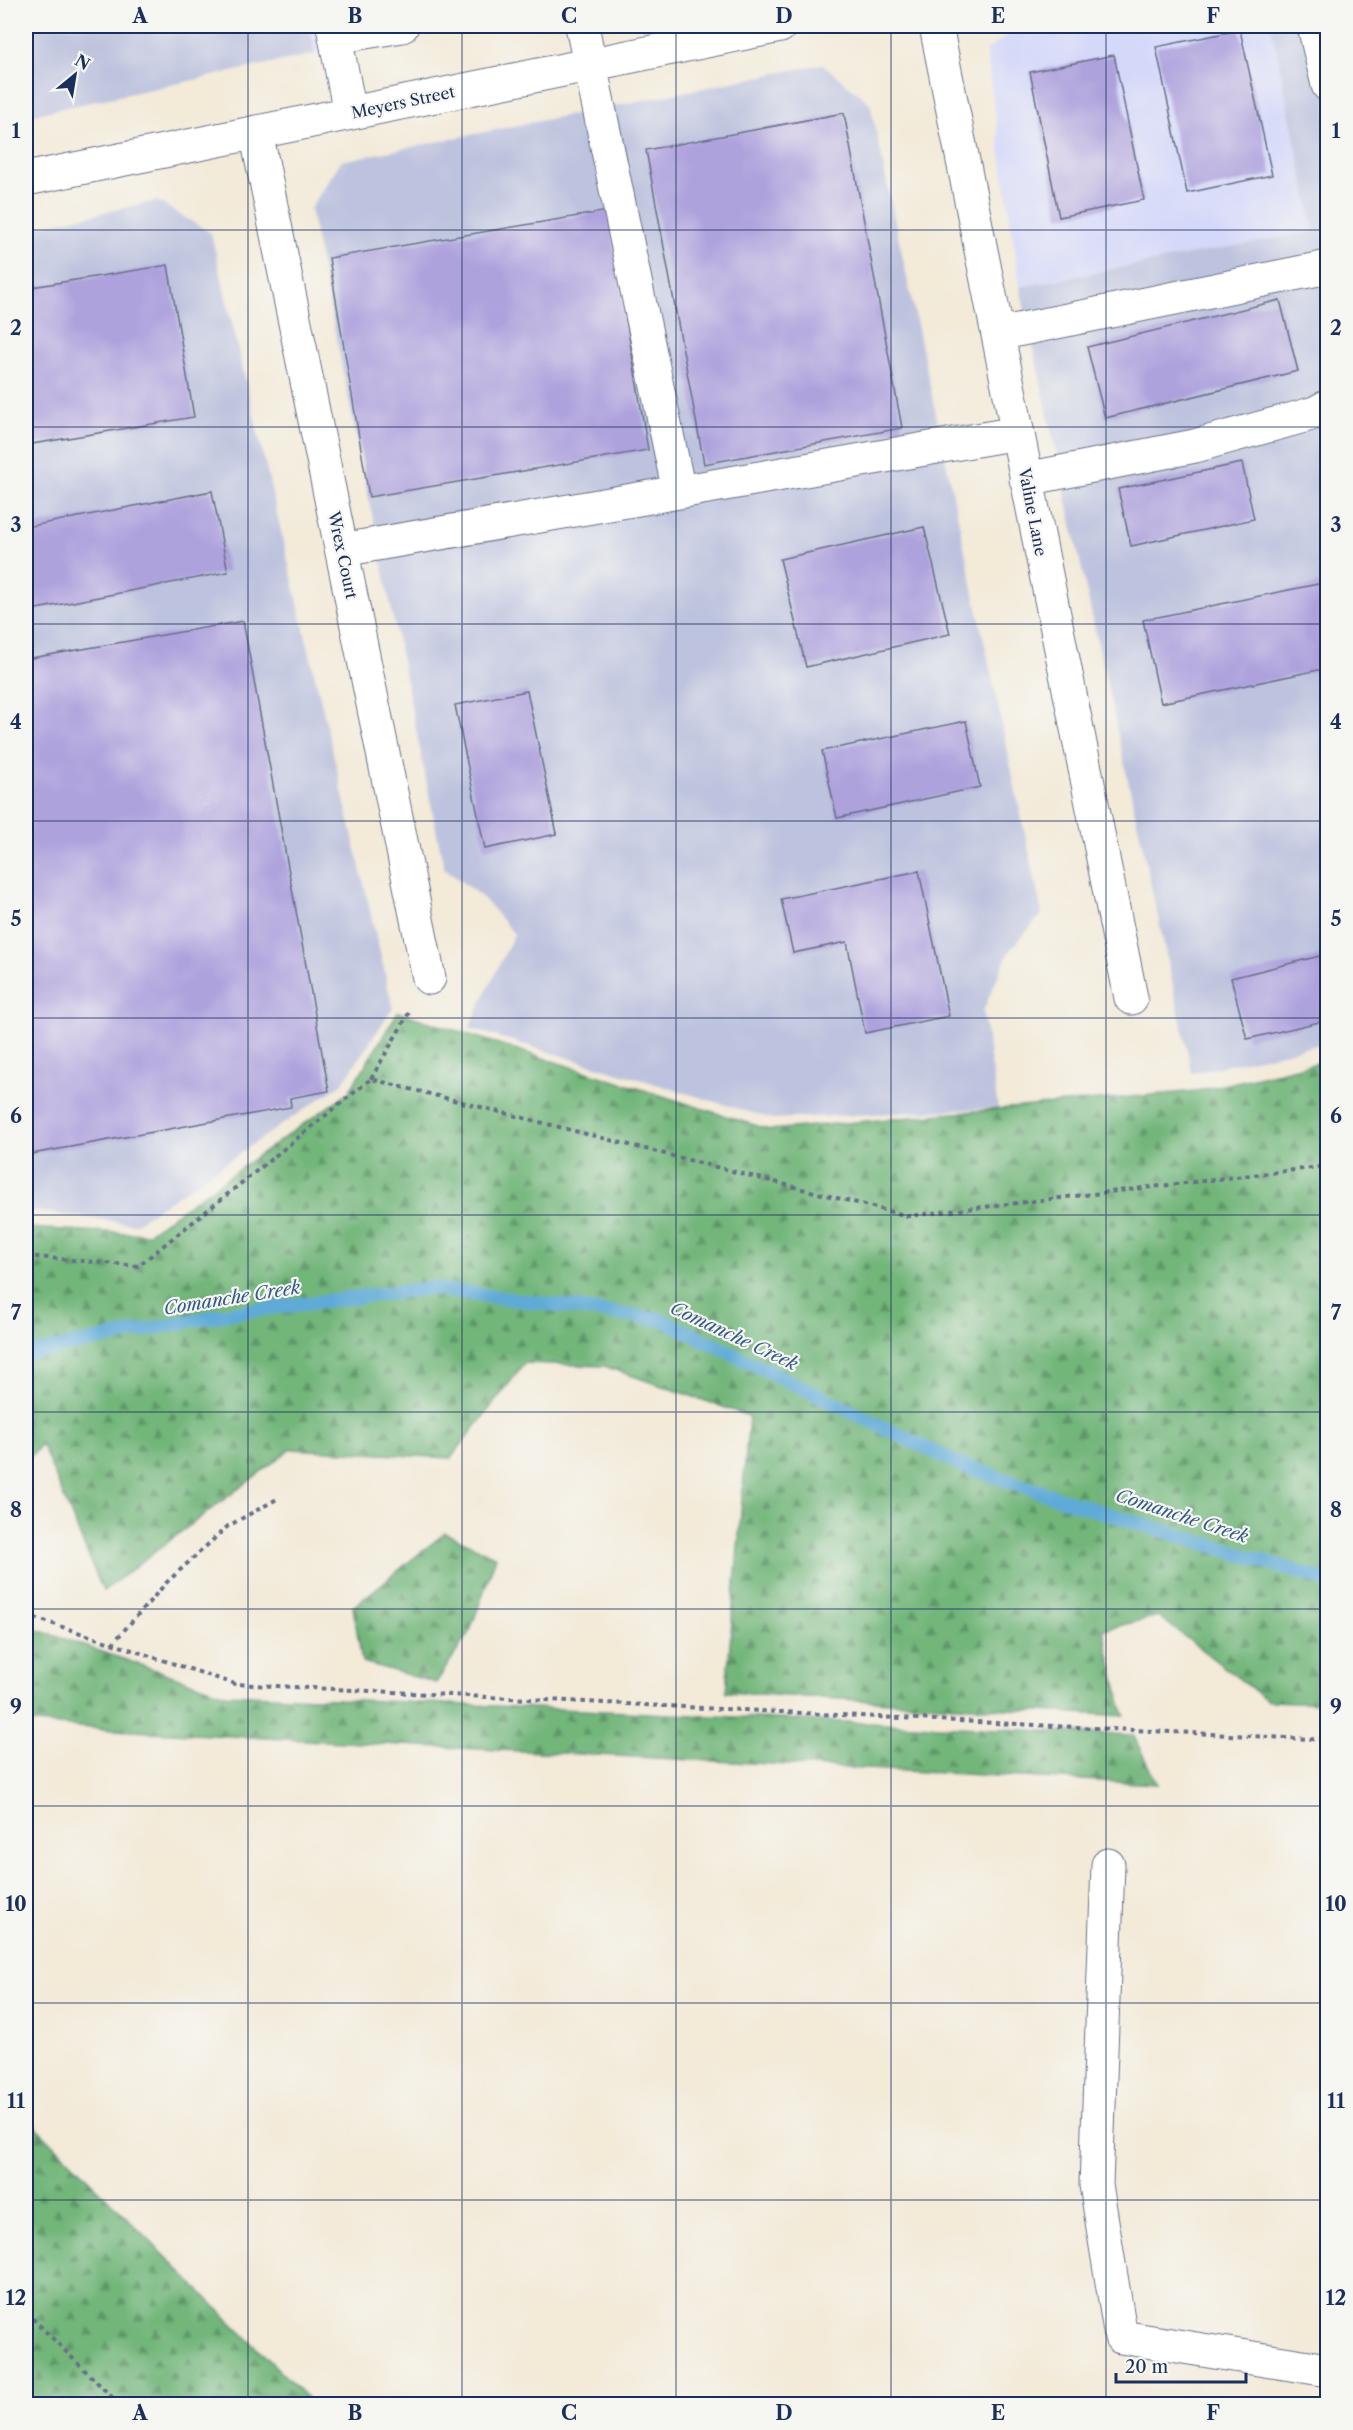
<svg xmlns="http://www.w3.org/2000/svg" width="1353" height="2430" viewBox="0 0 1353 2430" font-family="'Libre Caslon Text',serif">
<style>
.built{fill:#d4d8f9}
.industrial{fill:#bdc3de}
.forest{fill:url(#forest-firs);stroke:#46726c;stroke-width:1.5}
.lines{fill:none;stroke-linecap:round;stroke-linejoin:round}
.stream{stroke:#5faad7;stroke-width:14}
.building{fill:#aea2dd}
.minor-casing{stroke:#677089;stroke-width:35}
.path{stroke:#677089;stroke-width:4;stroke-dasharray:4.5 4.5;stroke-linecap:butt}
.minor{stroke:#fff;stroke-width:33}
.grid{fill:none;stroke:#1b2f5e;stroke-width:1.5;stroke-opacity:0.55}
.labels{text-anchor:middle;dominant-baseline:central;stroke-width:4.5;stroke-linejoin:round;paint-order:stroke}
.street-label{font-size:16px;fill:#1b2f5e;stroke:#f6f6f2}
.water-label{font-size:18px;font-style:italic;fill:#335a88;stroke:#f6f6f2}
.neatline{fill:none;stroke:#1b2f5e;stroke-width:2}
.grid-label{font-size:20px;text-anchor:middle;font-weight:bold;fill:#1b2f5e}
</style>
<defs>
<pattern id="forest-firs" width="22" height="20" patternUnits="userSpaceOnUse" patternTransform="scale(1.5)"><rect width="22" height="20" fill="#72b67a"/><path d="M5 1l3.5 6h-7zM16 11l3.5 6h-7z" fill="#5d9467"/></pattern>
</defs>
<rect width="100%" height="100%" fill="#f6f6f2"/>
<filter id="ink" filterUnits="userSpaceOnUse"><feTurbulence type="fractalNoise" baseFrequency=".0167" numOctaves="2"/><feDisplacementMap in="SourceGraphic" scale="12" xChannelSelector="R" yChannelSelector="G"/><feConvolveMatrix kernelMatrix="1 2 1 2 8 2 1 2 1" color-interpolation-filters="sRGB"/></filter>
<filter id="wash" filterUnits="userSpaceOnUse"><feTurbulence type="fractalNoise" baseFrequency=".008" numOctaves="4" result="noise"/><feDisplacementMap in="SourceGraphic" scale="24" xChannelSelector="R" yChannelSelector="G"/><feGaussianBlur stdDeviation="1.35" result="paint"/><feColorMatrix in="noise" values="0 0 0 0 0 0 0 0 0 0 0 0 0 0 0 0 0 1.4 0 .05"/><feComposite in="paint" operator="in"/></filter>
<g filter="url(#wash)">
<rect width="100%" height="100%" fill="#f3ead8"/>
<path class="built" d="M310,26H465L315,54Z
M1020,26H1271L1314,231L1020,287L986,51Z"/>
<path class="industrial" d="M26,26H310L315,54L26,116Z
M1271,26H1327V1043L1192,1073L1020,287L1314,231Z
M822,64L870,103L1042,914L1009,951L983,1011L998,1108L772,1119L469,1028L514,934L484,899L444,868L310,209L341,161Z
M157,201L211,233L393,1008L342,1084L135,1224L26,1210V229Z"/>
<path class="forest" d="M398,1012L770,1130L1197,1091L1327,1061V1703L1268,1701L1158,1616L1103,1630L1124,1716L726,1692L749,1416L604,1366L525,1363L451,1458L291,1449L103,1591L42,1445L26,1460V1228L147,1234L349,1092Z
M445,1533L496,1557L470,1631L436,1683L362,1662L353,1607Z
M26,1626L226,1694L1133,1735L1157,1784L113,1730L26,1722Z
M26,2117L313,2404H26Z"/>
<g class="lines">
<path class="stream" d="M26,1354L231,1313L431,1288L663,1320L961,1465L1092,1509L1328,1581"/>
</g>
<g id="blocks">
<path class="building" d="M1240,30L1272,175L1187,193L1156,47Z
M1114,55L1144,200L1059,217L1030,72Z
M844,113L902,428L704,464L646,150Z
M608,211L648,450L369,497L329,258Z
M168,265L194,417L26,445V288Z
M1280,300L1298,371L1105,418L1087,347Z
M1242,463L1254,519L1131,546L1118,489Z
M212,491L228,572L26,611V527Z
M924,527L950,634L806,667L780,559Z
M1328,582V668L1161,703L1143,620Z
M243,621L329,1091L290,1098L291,1107L26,1155V659Z
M527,691L557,834L485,849L455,705Z
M966,721L980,787L837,818L822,751Z
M919,871L949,1016L865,1033L847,942L793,953L781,899Z
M1328,954V1020L1247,1039L1231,978Z"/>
</g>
</g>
<g filter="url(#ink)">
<use href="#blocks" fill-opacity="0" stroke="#677089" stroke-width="1.5"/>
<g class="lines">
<g class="minor-casing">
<path id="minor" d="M333,26L350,113
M582,26L679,492L1017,433
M936,26L1131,998
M1314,26L1328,85
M335,37L402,26
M256,132L429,978
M26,179L780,26
M998,334L1328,267
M1026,479L1195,446L1315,413L1328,406
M342,550L679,492
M1108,1865L1096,2185L1121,2337L1328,2370"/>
</g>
<path class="path" d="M371,1079L409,1013
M26,1256L138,1266L371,1079L908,1216L1328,1166
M26,1615L235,1684L1328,1740
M112,1644L166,1583L228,1526L279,1498
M26,2312L119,2404"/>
<use href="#minor" class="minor"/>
</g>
</g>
<path class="grid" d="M248,26V2404M462,26V2404M676,26V2404M891,26V2404M1106,26V2404M26,230H1328M26,427H1328M26,624H1328M26,821H1328M26,1018H1328M26,1215H1328M26,1412H1328M26,1609H1328M26,1806H1328M26,2003H1328M26,2200H1328"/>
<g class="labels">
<g class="street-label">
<text transform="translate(403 102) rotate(-12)">Meyers Street</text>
<text transform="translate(1033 512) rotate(79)">Valine Lane</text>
<text transform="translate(343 555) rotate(78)">Wrex Court</text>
</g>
<g class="water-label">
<text transform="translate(232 1298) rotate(-9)">Comanche Creek</text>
<text transform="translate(734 1336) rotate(25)">Comanche Creek</text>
<text transform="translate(1182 1516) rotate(18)">Comanche Creek</text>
</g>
</g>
<rect width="1353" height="2430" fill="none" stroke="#f6f6f2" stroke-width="66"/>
<g transform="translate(75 75) rotate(30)" stroke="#f6f6f2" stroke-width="4.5" paint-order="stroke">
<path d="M0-4.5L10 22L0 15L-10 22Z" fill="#1b2f5e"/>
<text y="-9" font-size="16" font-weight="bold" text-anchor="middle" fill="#1b2f5e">N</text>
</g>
<path d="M1116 2373v9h130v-9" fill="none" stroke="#1b2f5e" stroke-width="3"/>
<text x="1125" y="2373" font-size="18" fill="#1b2f5e" stroke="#f6f6f2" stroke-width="4.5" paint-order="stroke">20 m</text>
<rect x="33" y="33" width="1287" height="2364" class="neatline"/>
<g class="grid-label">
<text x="140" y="23">A</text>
<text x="355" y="23">B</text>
<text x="569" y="23">C</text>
<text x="784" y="23">D</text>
<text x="998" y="23">E</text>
<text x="1213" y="23">F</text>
<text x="16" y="138">1</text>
<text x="1336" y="138">1</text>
<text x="16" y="335">2</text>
<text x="1336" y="335">2</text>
<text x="16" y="532">3</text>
<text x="1336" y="532">3</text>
<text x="16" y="729">4</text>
<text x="1336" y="729">4</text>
<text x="16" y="926">5</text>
<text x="1336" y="926">5</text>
<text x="16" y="1123">6</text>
<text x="1336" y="1123">6</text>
<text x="16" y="1320">7</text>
<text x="1336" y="1320">7</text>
<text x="16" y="1517">8</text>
<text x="1336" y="1517">8</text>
<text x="16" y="1714">9</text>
<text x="1336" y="1714">9</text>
<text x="16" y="1911">10</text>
<text x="1336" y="1911">10</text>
<text x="16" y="2108">11</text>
<text x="1336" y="2108">11</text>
<text x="16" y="2305">12</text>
<text x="1336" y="2305">12</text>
<text x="140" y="2420">A</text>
<text x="355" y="2420">B</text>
<text x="569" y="2420">C</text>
<text x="784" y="2420">D</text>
<text x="998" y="2420">E</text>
<text x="1213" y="2420">F</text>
</g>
</svg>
